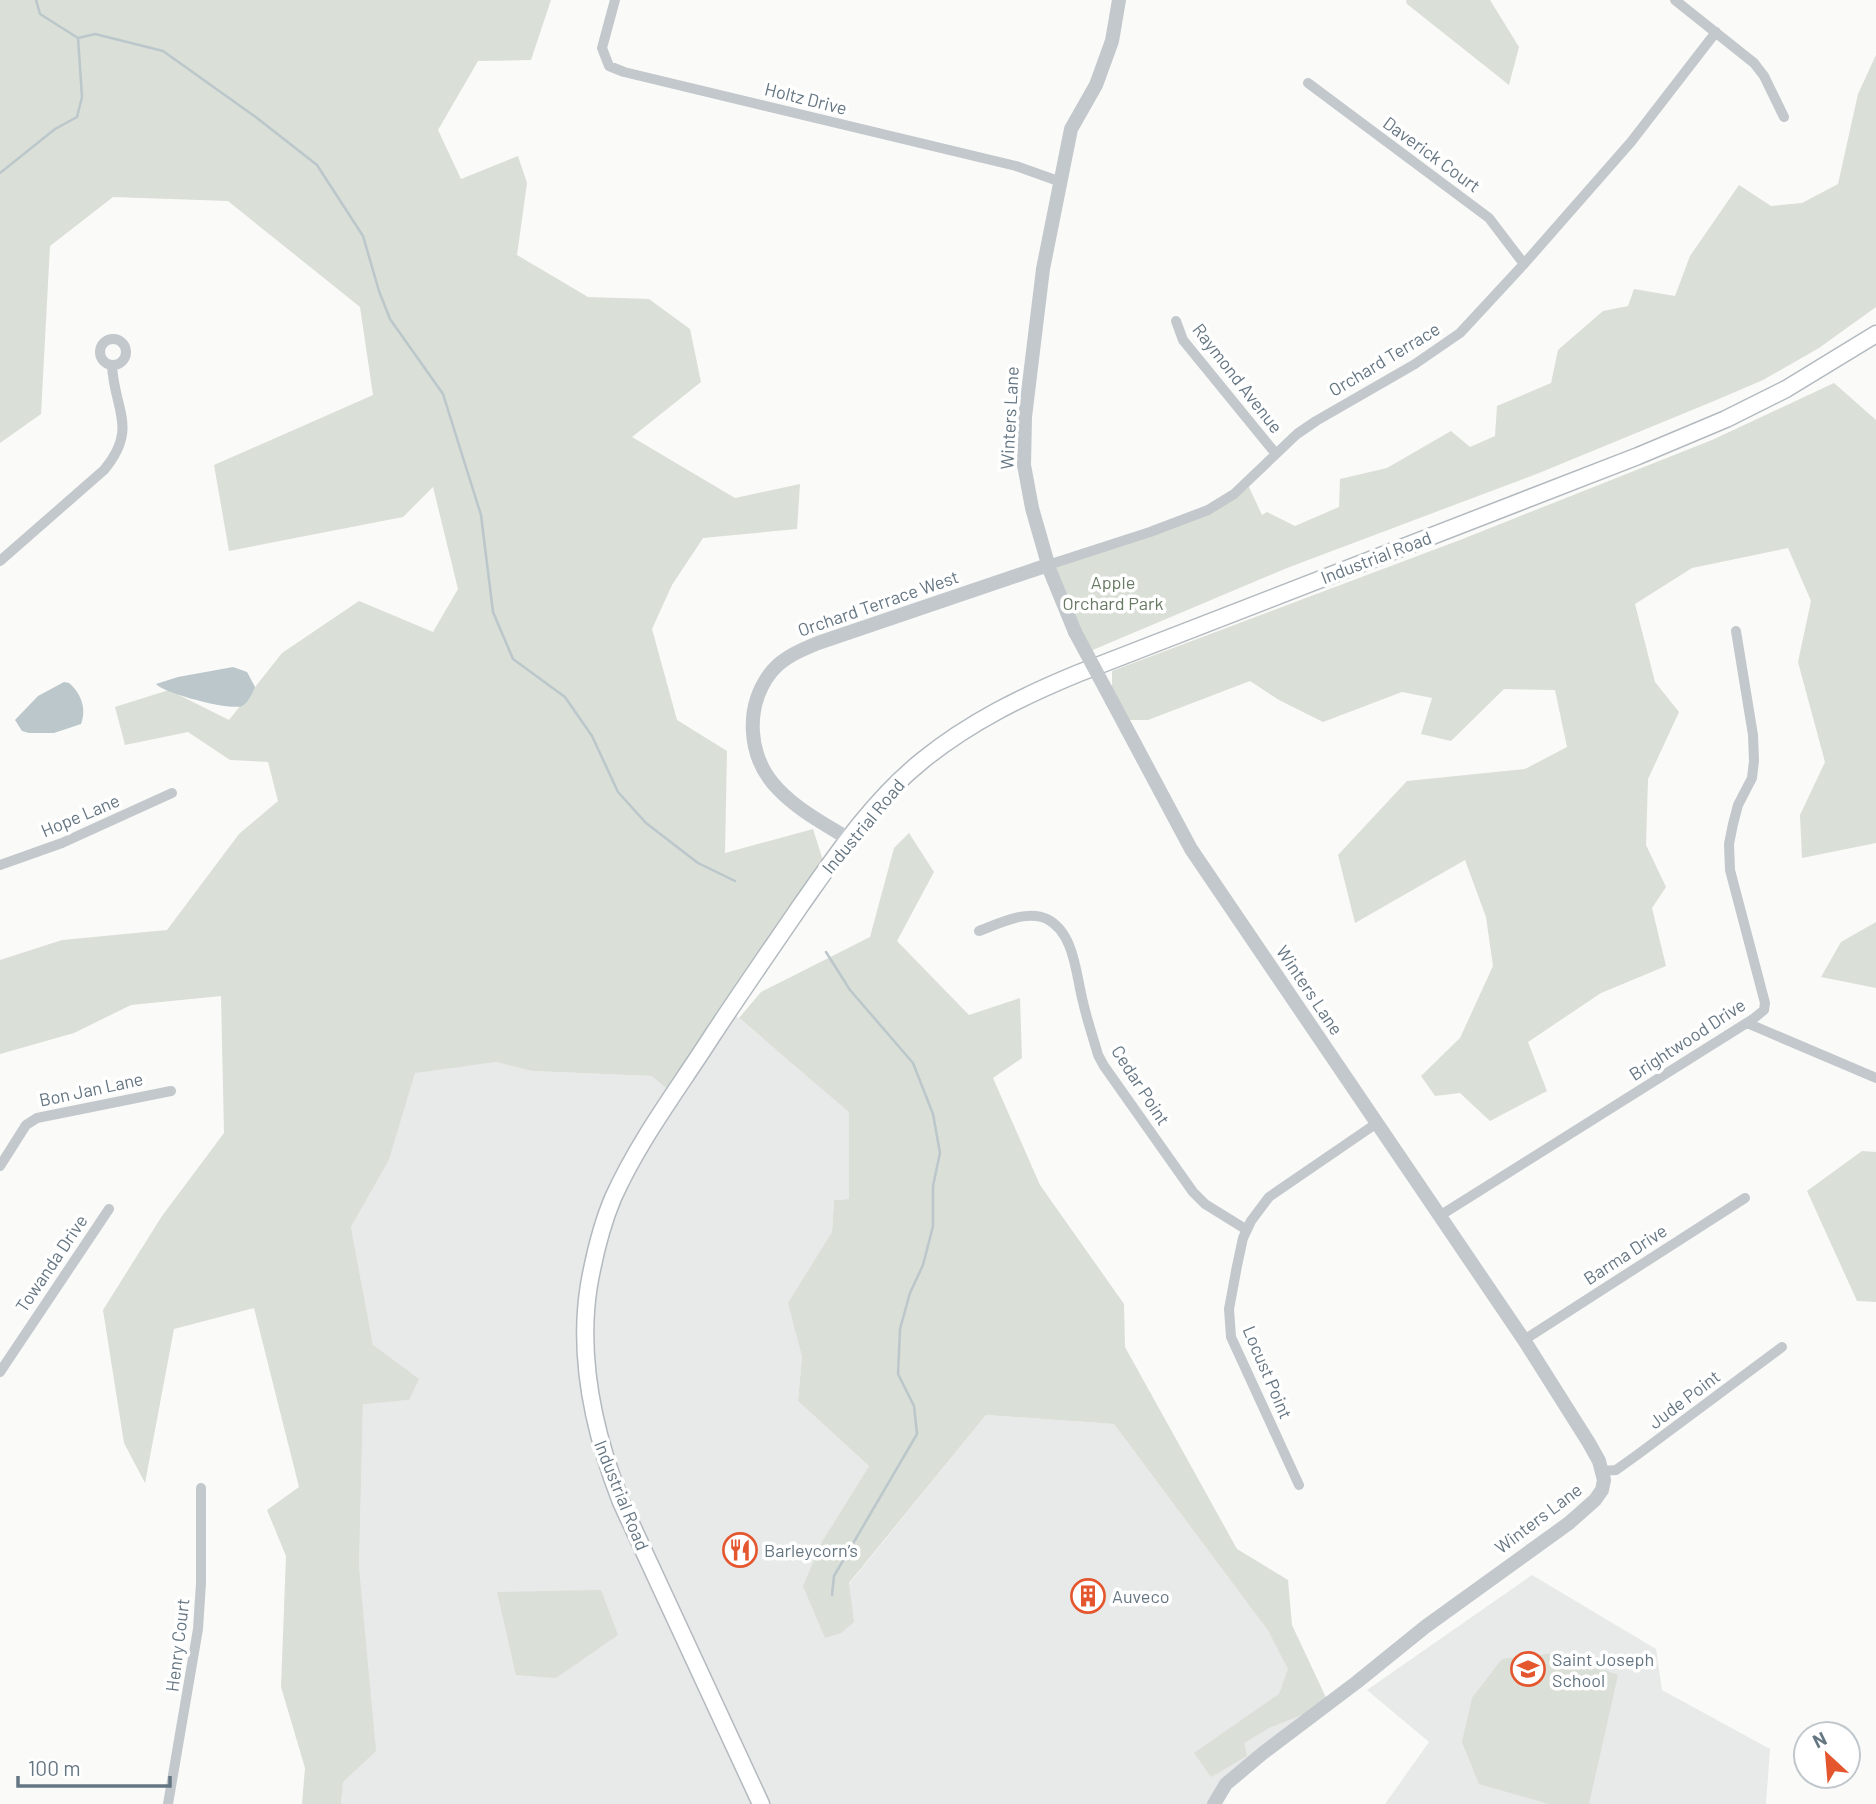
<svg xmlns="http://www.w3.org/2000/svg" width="1876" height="1804" viewBox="0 0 1876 1804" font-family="Barlow,sans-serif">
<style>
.built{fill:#e8e9e9}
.green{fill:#dadfd7}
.water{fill:#bbc7cb}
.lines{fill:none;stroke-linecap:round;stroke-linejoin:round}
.stream{stroke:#bbc7cb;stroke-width:2.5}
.secondary-casing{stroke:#b3babf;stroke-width:19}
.minor{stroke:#c3c8cc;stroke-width:10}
.tertiary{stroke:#c3c8cc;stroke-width:14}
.secondary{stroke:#fff;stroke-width:16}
.tertiary-bridge{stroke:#c3c8cc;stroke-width:14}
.labels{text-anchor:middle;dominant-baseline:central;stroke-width:7;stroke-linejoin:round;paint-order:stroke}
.street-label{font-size:18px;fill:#657683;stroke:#fff}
.park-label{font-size:18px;fill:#687a64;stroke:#fff}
.poi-label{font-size:18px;fill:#657683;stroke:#fff;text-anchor:start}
</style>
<rect width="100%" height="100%" fill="#fafaf8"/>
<path class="built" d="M729,1010L849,1111V1199L834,1200L832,1232L789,1303L802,1357L798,1401L869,1466L823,1540L849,1584L986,1415L1114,1424L1269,1632L1329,1704L1263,1753L1214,1804H341L359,1568L363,1403L409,1400L373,1345L351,1227L389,1160L415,1072L496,1062L532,1071L652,1076Z
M1532,1575L1656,1649L1662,1690L1770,1749L1766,1804H1385L1429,1742L1367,1690Z"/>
<path class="green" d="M0,0H551L531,60L478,61L438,130L461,179L518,156L527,183L517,255L588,297L649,299L690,329L701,382L632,437L735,498L800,484L797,529L703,538L672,585L652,629L677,720L727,751L725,853L813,829L826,870L673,1094L652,1076L532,1071L496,1062L415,1073L389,1160L351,1227L373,1345L419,1379L409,1400L363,1404L359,1568L376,1751L343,1782L341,1804H302L305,1768L281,1687L286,1556L267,1510L299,1487L254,1308L174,1329L145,1483L124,1443L103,1310L162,1216L224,1133L221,996L131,1005L74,1033L0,1054V960L62,940L167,930L239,834L278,801L268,762L230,760L188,732L125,745L115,707L169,690L229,720L282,653L359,601L433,632L458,589L433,487L403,517L229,551L214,465L373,395L360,307L228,201L113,197L50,246L41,414L0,443Z
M1406,0H1490L1519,47L1509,85L1407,4Z
M1876,55V307L1819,348L1763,380L1714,401L1539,473L1287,568L1088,652L1048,565L1192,517L1247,483L1262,515L1267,512L1295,526L1339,507L1340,479L1387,468L1451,431L1470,447L1495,436L1497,406L1551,383L1558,350L1603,311L1628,306L1634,289L1675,296L1690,256L1739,185L1771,206L1802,203L1838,184L1858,94Z
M1834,383L1876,420V843L1802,858L1800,815L1825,762L1798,662L1811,601L1788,548L1692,568L1635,604L1655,682L1679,712L1648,779L1646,845L1666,887L1652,908L1666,966L1601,993L1528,1042L1547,1091L1490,1121L1460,1093L1435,1096L1421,1076L1460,1038L1493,966L1486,917L1465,860L1355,923L1338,855L1407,781L1525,769L1567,747L1555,690L1504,689L1451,741L1421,734L1432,698L1402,692L1323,722L1279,700L1250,681L1148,720H1122L1112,701V671L1460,540L1712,440Z
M909,833L934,872L897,941L969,1015L1020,998L1022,1058L993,1078L1040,1185L1124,1304L1125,1347L1237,1549L1288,1580L1292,1625L1329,1704L1269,1728L1244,1743L1247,1756L1211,1777L1194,1753L1279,1694L1288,1669L1269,1632L1114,1424L986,1415L849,1583L854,1622L841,1633L825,1638L803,1586L823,1540L869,1466L798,1401L802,1357L788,1303L832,1232L834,1200L849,1199V1112L739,1018L761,992L870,937L894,848Z
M1876,922V988L1821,977L1841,942Z
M1862,1151L1876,1152V1302L1857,1301L1807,1191Z
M601,1590L618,1635L556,1678L516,1675L497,1592Z
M1556,1653L1618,1675L1589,1804H1549L1479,1784L1462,1742L1472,1698L1502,1659Z"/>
<path class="water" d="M233,667L247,672L255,687C252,694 248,703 242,706C230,711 163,693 156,684L178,677Z
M64,682L69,683C81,693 87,709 81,724L54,733H29L22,731L15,720L38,696Z"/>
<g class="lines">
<path class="stream" d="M36,0L40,14L78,38L95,34L163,51L257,118L317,165L363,236L379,291L390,319L443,394L481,515L493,612L513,659L565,697L592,736L618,792L646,823L698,863L735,881
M0,173L55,129L77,117L82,97L78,38
M826,952L850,990L913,1063L933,1114L940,1153L933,1186V1226L923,1265L910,1293L900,1329L898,1374L914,1406L917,1434L834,1576L832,1595"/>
<g class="secondary-casing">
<path id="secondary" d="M761,1804L621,1502C594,1433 577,1359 589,1285C594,1257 602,1224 613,1198C639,1140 678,1089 712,1036C741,992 771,949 801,905C837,854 873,800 923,760C970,722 1023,696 1079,673L1638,456L1726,419L1786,389L1876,334"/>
</g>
<path class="minor" d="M615,0L602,48L609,66L624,72L1016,166L1061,182
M1675,0L1754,63L1764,76L1784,117
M1308,83L1489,218L1524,264
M1176,321L1183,340L1276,454
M100 352a13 13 0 1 1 26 0a13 13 0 1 1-26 0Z
M0,561L104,470C139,428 114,410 112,365
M1048,565L1150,532L1208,510L1234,494L1297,434L1316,421L1415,364L1460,333L1524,264L1631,142L1716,32
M0,865L62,843L172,793
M979,931C998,924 1027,909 1047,919C1075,933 1076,976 1083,1002C1087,1020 1093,1037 1098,1055L1104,1066L1193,1192L1205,1204L1247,1230
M1747,1023L1876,1078
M0,1166L26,1125L37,1118L171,1091
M1441,1215L1753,1019L1764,1010L1765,1003L1730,870L1729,844L1733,824L1738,805L1752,778L1754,761L1753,735L1736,631
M1524,1340L1745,1198
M0,1372L109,1209
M1603,1471L1616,1470L1637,1455L1782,1347
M1299,1485L1231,1337L1229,1309L1237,1266L1243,1238L1251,1221L1269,1197L1377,1123
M168,1804L198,1629L201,1583V1488"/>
<path class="tertiary" d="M1075,632L1050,571L1032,508L1024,465L1025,417L1043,269L1071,129L1096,85L1112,41L1119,0
M1112,701L1191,849L1524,1340L1589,1443L1599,1461L1604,1480L1602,1490L1595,1500L1569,1523L1425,1627L1357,1682L1263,1753L1226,1784L1214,1804
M849,839C824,824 798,810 778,789C747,757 744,706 772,671C784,657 801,650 818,643L1048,565"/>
<use href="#secondary" class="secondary"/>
<path class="tertiary-bridge" d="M1075,632L1112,701"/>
</g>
<defs>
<g id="restaurant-ring" transform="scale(1.75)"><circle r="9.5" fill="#fff" stroke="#e4572e" stroke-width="1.5"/><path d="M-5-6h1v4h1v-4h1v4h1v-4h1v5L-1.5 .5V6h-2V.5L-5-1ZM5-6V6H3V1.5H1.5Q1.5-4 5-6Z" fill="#e4572e"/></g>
<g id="building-ring" transform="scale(1.75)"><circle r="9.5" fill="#fff" stroke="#e4572e" stroke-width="1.5"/><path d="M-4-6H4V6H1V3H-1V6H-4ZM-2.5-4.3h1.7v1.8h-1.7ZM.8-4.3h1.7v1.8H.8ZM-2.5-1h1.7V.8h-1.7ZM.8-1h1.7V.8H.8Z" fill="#e4572e"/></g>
<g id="school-ring" transform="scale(1.75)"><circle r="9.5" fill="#fff" stroke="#e4572e" stroke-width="1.5"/><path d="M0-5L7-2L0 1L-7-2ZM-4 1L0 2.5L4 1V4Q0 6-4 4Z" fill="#e4572e"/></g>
</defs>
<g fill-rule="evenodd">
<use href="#restaurant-ring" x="740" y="1550"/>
<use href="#building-ring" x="1088" y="1596"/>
<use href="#school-ring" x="1528" y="1669"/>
</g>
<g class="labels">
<g class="street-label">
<text transform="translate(806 98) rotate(14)">Holtz Drive</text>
<text transform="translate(1432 154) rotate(36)">Daverick Court</text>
<text transform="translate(1384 359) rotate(-31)">Orchard Terrace</text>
<text transform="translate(1238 378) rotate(52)">Raymond Avenue</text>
<text transform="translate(1009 418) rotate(-87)">Winters Lane</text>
<text transform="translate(1376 557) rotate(-21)">Industrial Road</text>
<text transform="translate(878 603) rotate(-19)">Orchard Terrace West</text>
<text transform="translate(80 815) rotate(-23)">Hope Lane</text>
<text transform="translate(863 826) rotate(-50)">Industrial Road</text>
<text transform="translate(1310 990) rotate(56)">Winters Lane</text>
<text transform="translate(1687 1039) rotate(-33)">Brightwood Drive</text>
<text transform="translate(1141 1085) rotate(57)">Cedar Point</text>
<text transform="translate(91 1089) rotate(-12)">Bon Jan Lane</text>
<text transform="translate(1625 1254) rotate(-33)">Barma Drive</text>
<text transform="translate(51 1263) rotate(-56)">Towanda Drive</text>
<text transform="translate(1268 1372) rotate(67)">Locust Point</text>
<text transform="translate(1684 1399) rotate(-37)">Jude Point</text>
<text transform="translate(622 1495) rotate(68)">Industrial Road</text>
<text transform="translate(1538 1518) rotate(-37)">Winters Lane</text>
<text transform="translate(177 1645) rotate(-83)">Henry Court</text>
</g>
<g class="park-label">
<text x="1113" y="582">Apple<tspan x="1113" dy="21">Orchard Park</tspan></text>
</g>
<g class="poi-label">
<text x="764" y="1550">Barleycorn’s</text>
<text x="1112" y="1596">Auveco</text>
<text x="1552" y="1659">Saint Joseph<tspan x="1552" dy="21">School</tspan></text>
</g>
</g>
<g transform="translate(1827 1755) rotate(334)"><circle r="33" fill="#ffffff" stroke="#c1c8cd" stroke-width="2"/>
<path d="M0-5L12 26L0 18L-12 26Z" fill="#e4572e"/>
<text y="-10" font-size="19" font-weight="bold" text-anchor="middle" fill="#657683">N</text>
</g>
<path d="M18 1776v10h152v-10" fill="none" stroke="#657683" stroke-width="3.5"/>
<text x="28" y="1776" font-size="21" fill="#657683" stroke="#ffffff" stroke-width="5" paint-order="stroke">100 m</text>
</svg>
